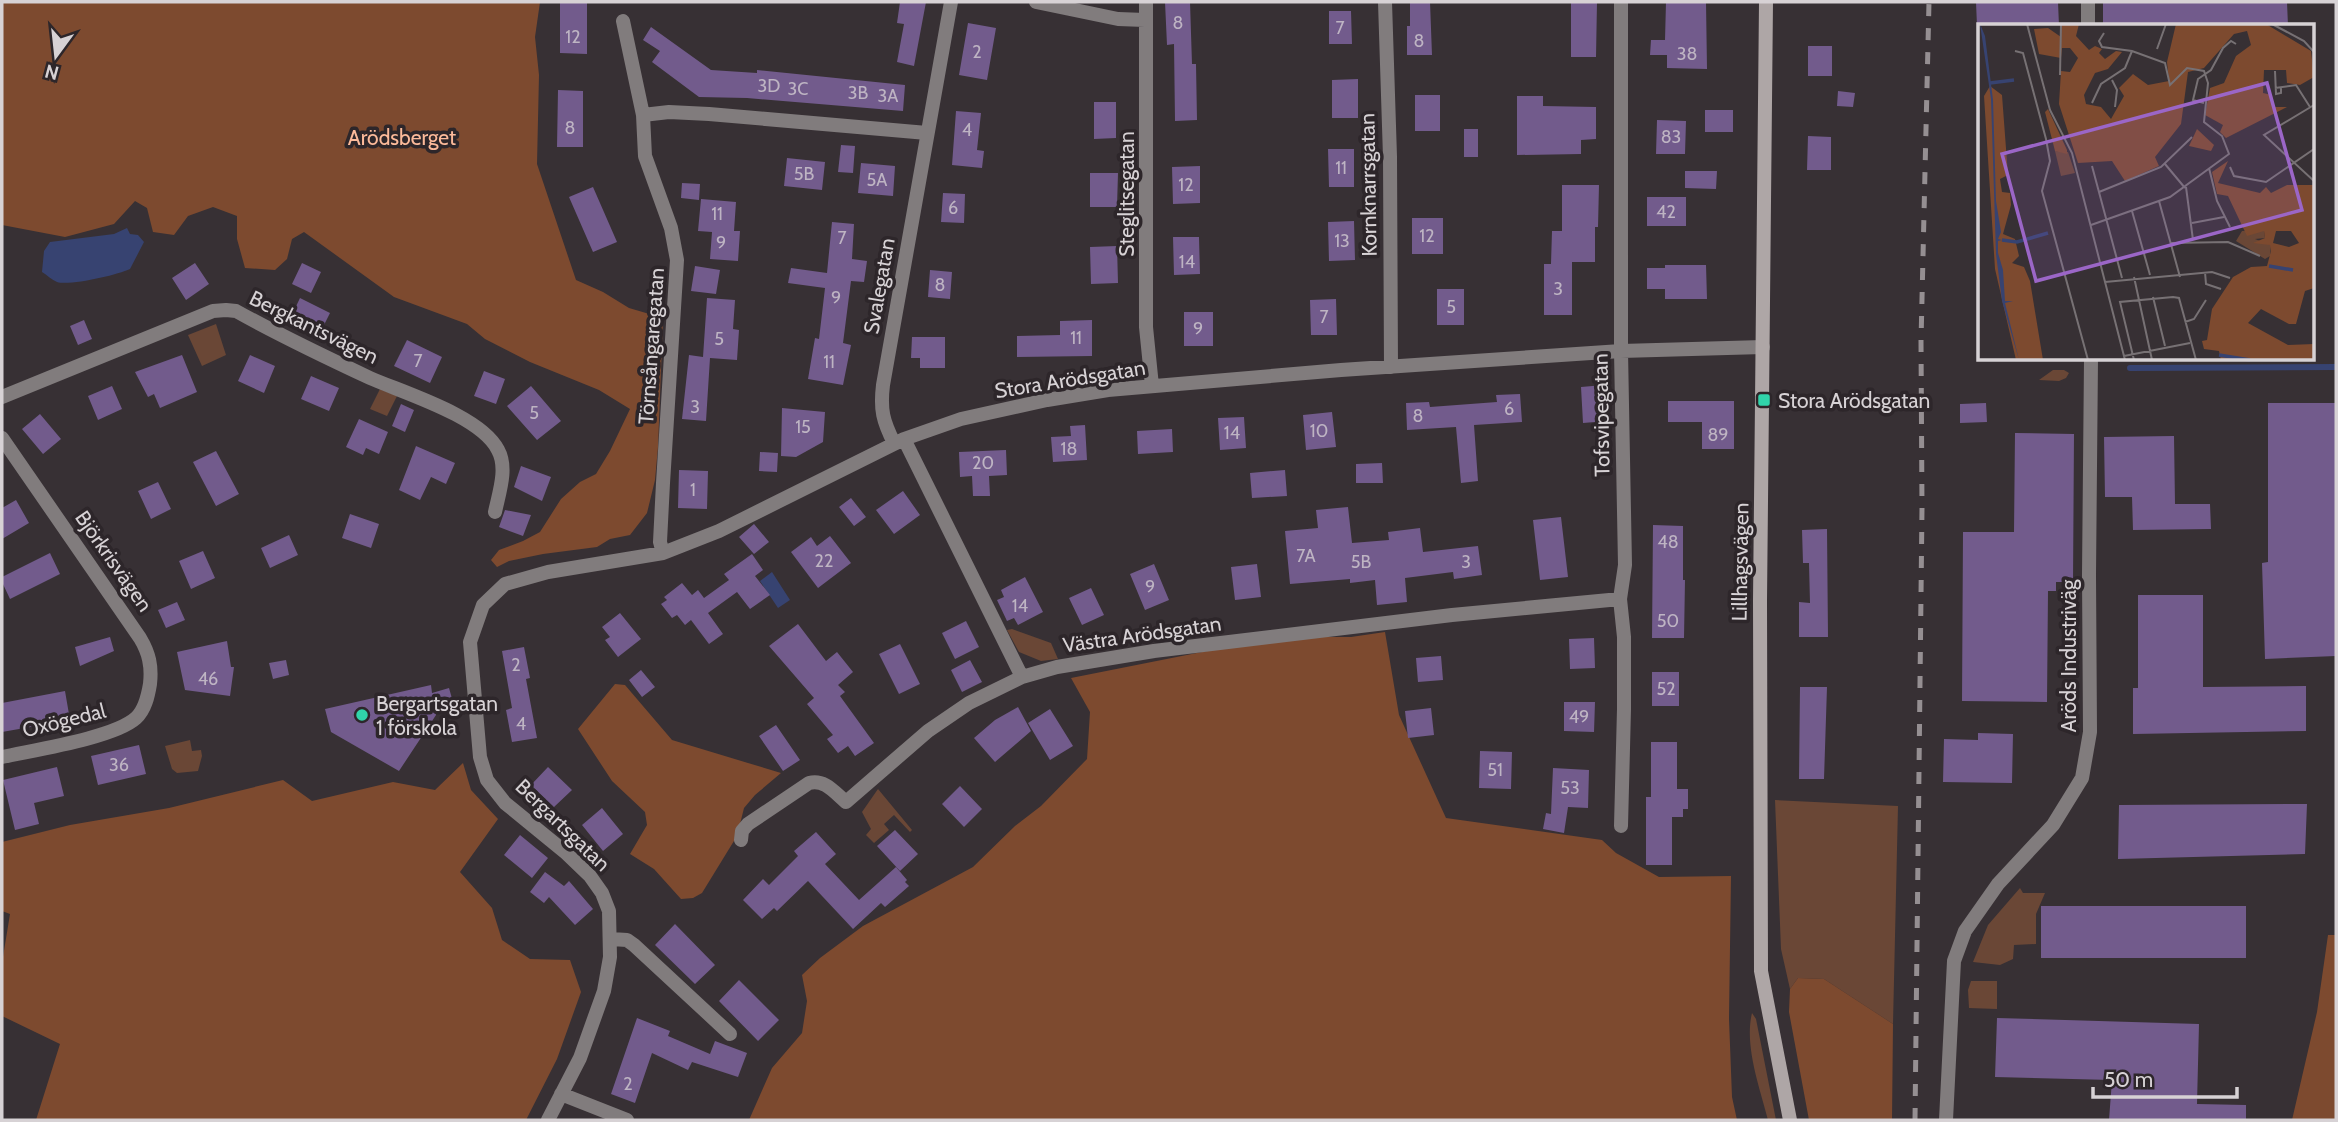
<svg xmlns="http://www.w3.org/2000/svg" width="2338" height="1122" viewBox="0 0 2338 1122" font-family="Cabin,sans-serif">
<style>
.green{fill:#6a4736}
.forest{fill:#7d4a2f}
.water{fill:#374371}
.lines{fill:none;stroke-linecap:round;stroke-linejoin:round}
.stream{stroke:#374371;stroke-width:6}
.building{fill:#725b8c}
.street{stroke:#817c7d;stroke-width:14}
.secondary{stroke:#aea6a6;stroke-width:14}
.rail{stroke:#958f92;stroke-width:5;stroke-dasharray:12 12;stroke-linecap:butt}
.poi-dot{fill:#30d4aa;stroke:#2d262a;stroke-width:2.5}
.labels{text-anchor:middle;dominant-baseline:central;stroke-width:7;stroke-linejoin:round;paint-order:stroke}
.number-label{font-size:18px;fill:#beb4c3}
.park-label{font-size:21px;fill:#fcba9a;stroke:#2d262a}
.street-label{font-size:21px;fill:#d7d2d5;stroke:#2d262a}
.poi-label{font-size:21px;fill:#d7d2d5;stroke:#2d262a;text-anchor:start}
.inset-river{fill:none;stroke:#374371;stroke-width:3.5}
.inset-road{fill:none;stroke:#777174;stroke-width:2}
.view{fill:#9b66c7;fill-opacity:0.15;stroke:#9b66c7;stroke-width:3.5}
.inset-edge{fill:none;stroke:#d7d2d5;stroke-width:3.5}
</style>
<rect width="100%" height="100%" fill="#373034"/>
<path class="green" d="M216,324L226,355L202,366L188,335Z
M2053,370H2064L2069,373L2066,378L2059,381L2039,380Z
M380,389L397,396L387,416L370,409Z
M1012,629L1051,643L1058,659L1041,661L1019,652L1007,630Z
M190,740L192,751L201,750L202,756L198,771L177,773L172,769L165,746Z
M878,789L912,830L910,832L894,815L884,824L889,830L874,843L866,835L871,829L862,812Z
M1775,800L1898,806L1893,1024L1824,979L1798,978L1790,989L1781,949Z
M2020,888L2023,893H2045L2036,914V944L2014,945L2013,959L2000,965L1973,962L1988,925Z
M1971,981H1997V1009L1969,1008L1968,990Z
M1752,1013L1756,1019L1776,1120H1768C1760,1088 1744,1046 1752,1013Z"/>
<path class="forest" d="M2,2H540L535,37L539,75L537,164L576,280L603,292L629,308L663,318L658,447L655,480L647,513L630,535L610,539L597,547L543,554L509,561L497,567L491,560L499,550L523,541L540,532L561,499L580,482L596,474L610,451L630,409L599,390L530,362L485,339L467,324L394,297L304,232L292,239L287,259L275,270L245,268L237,239V216L213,207L188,216L174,235L153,232L147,208L135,201L114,224L65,237L2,225Z
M1385,632L1399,715L1446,818L1602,840L1616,853L1659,877L1731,876L1729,1019L1732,1097L1737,1120H749L772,1068L802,1033L807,1001L802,975L820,958L863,926L973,867L1015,826L1041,806L1087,759L1090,712L1071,678L1227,647L1304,637H1351Z
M615,684L625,685L672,740L781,773L755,795L744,808L737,836L702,893L693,898L681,899L654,869L630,854L647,825L645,812L612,781L578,729Z
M463,763L471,790L498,819L460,872L492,908L502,940L530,959L570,960L581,992L557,1059L526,1120H36L60,1044L2,1016V963L10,914L2,911V842L70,825L169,808L283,780L312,801L393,782L435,790Z
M2328,935H2336V1120H2292L2317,1012Z
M1798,978L1824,979L1893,1024L1892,1120H1809L1789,1012L1790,989Z"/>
<path class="water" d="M127,228L130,234L138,235L144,242L130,269C117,275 70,286 57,282C52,280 47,275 42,272L44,251L50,242L114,234Z
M772,572L790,600L778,608L760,581Z"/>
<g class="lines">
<path class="stream" d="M2130,368L2336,367"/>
</g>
<path class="building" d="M560,2H587V54L560,53Z
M900,2H926L914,66L897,62L904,24L897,23Z
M1165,2H1190L1192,64H1196L1197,120L1175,121L1174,44L1167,45Z
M1410,2H1430L1432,55H1407V26H1410Z
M1571,2H1597L1596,57H1571Z
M1666,2H1706L1707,69L1667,68V55H1650L1651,40H1665Z
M1976,2H2058L2059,26H1977Z
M2103,2H2287L2288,26H2103Z
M1329,11H1351L1352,44H1329Z
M968,23L996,28L987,80L959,75Z
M651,27L711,70L757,73V70L905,85L903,111L747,98L699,97L652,62L660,51L643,40Z
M1808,46H1832V76H1808Z
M1358,79V118H1332V80Z
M558,90L583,91V147H557Z
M1838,91L1855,93L1853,107L1837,106Z
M1415,95H1440V131H1415Z
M1517,96H1543V106L1596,107V139L1581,140V154L1517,155Z
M1094,102H1116V138L1094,139Z
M1705,110H1733V132H1705Z
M956,111L981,113L977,150L984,151L982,168L952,165Z
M1657,120L1686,121L1685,154H1656Z
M1464,129H1478V157H1464Z
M1808,136L1831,137V170H1807Z
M841,145L855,146L853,173L838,172Z
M1328,149H1354V187H1329Z
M787,158L825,162L822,190L784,186Z
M861,163L895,166L893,196L858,193Z
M1200,166V203L1173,204L1172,167Z
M1685,171H1717L1716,189L1685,188Z
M1090,173H1118L1117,207H1090Z
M682,183L700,184L699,200L681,198Z
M1562,185H1599L1598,227H1595V262H1572V315H1544V264H1551L1552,231H1562Z
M593,187L617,242L593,252L569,197Z
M943,193L965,194L964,223L941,222Z
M1647,197H1686V226H1647Z
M701,199L736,202L734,231H740L738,261L710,259L712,232L698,231Z
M1412,218H1443V254H1412Z
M1354,221L1355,260L1329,261L1328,222Z
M832,222L854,224L852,259L867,261L864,282L851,281L843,343L851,345L843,385L808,379L815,338L819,339L825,288L788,283L791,268L827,273Z
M1173,237H1199L1200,274L1174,275Z
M1117,246L1118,283L1091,284L1090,247Z
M195,263L209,284L186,300L172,278Z
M302,263L321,272L311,293L292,284Z
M1665,265H1706L1707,299H1665V289H1647V268H1665Z
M695,266L720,270L716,294L691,291Z
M930,270L952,272L950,299L928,297Z
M1437,289H1464V325H1437Z
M300,298L330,313L320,333L290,319Z
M707,298L735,300L733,329L739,330L737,360L710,358L706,421L682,419L689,355L703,357Z
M1336,299L1337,335H1311L1310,300Z
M1184,312H1213V346H1184Z
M84,320L92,339L78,345L70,326Z
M1092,320V356L1017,357V336L1060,335V321Z
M912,337H945V368H920V358H911Z
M407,340L442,357L430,383L394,366Z
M182,355L197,392L160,408L154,394L148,397L135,372Z
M250,355L275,366L264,393L238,381Z
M484,371L505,379L496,404L474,396Z
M311,376L339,388L329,411L301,399Z
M1604,385L1607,421L1583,423L1581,387Z
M112,386L122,409L98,420L88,396Z
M531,386L561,421L537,440L507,406Z
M1520,394L1522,422L1474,425L1478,481L1461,483L1456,427L1407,430L1406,403L1429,402L1430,407L1497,402L1496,395Z
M1668,401H1734V449H1702V422H1668Z
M1986,403L1987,422L1960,423V404Z
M2268,403H2336V656L2265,659L2262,563L2268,562Z
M401,404L414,410L405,432L392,426Z
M782,408L825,412L823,442L796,457L781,456Z
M1332,412L1336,447L1306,450L1303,415Z
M40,414L61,439L43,454L22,429Z
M1244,417L1246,448L1220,450L1218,418Z
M359,419L388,432L379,454L366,448L363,455L346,447Z
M1085,425L1087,460L1053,462L1051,437L1071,436L1070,426Z
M1172,429L1173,452L1138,454L1137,431Z
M2015,433L2074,434L2073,582H2056V591H2048L2047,702L1962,701L1963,532H2014Z
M2174,436L2175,504H2210L2211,529L2133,530L2132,497H2105L2104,437Z
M416,446L455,463L446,484L431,477L420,500L399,490Z
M1006,450L1007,475L989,476L990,496H973L972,476L960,477L959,452Z
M216,451L239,494L216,506L193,462Z
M760,452L778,453L777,472L759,471Z
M1382,463L1383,483H1356V464Z
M521,466L551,477L542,501L514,487Z
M679,470L708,471L707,509L678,508Z
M1285,470L1287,496L1252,498L1250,473Z
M158,482L171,509L151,519L138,491Z
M903,491L920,515L894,534L876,510Z
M851,498L866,517L854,526L839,507Z
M16,500L29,523L2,539V508Z
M1348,507L1352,543L1389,540L1388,532L1420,528L1423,552L1478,546L1482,575L1454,579L1453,572L1405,578L1407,602L1377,605L1375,580L1350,583V579L1290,584L1285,531L1318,528L1316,510Z
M505,510L531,515L523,536L499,527Z
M350,514L379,524L371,548L342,538Z
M1561,517L1568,577L1540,580L1533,520Z
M754,524L769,542L754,554L739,537Z
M1653,525L1683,526V580H1685L1684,638H1652Z
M1827,529L1828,637H1799V602L1810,603L1809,563H1803L1802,530Z
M289,535L298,555L270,568L261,548Z
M830,536L851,563L818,588L791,552L811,537L817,546Z
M203,551L215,578L191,589L179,561Z
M50,553L60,574L10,599L2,582V577Z
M752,554L763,570L755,576L770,595L750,609L737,592L708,613L723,634L709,644L691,620L685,625L677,615L672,618L661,604L667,600L664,597L682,583L692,595L698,590L704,598L729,580L724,574Z
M1154,564L1169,600L1145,610L1130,574Z
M1257,564L1261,597L1235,600L1231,567Z
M1025,577L1043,612L1018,625L1014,618L1007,621L997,600L1004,597L1001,590Z
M1091,588L1104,615L1082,625L1069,598Z
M2138,595H2203V687L2306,686V731L2133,734V688H2138Z
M177,602L185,620L166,628L158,610Z
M620,613L641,639L618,657L605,640L610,637L602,627Z
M966,621L979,647L955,659L942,633Z
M798,624L826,661L837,652L853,672L838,685L845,692L840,696L874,743L855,756L848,746L838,753L827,739L833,735L807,704L814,698L769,646Z
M110,637L114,651L80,666L75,647Z
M1594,638L1595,668L1570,669L1569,639Z
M227,641L231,667H234L230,696L185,690L177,652Z
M900,644L920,684L899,694L879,654Z
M524,647L530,678L526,679L537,738L512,742L506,710L512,708L502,651Z
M1441,656L1443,680L1418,682L1416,658Z
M286,660L289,675L273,679L269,663Z
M970,660L982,682L962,692L951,670Z
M641,670L655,687L642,697L629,680Z
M1652,672H1679V706H1652Z
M431,685L432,693L449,688L453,702L435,707L436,715L399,771L331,732L325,709Z
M1800,687H1827L1824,779H1799Z
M65,691L70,720L2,732V703Z
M1564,702H1595L1594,732L1564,731Z
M1018,707L1031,731L995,762L974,738L995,720Z
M1431,708L1434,735L1408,738L1405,711Z
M1050,709L1073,746L1050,760L1028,723Z
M776,725L800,760L783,771L759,736Z
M1978,733L2013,734L2012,783L1943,782L1944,739L1978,740Z
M1651,742H1677V789H1688V809H1683V817H1672V865H1646V797H1651Z
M139,745L146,774L98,785L91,756Z
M1480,751L1512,752L1511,789L1479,788Z
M57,767L64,796L34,803L39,824L15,830L3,780Z
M548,767L572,790L554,807L531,785Z
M1553,768L1589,770L1588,808L1568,807L1564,833L1543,829L1546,813L1551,814Z
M960,786L982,809L964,827L942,804Z
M2307,804L2305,854L2118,859L2119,805Z
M602,808L623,834L603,851L582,825Z
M895,830L918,854L900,871L877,846Z
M816,832L836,854L825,864L859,900L896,867L907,880L905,882L909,886L885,907L881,903L853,929L808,881L777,911L774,908L762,919L743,900L763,879L769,885L798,856L794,851Z
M520,835L548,858L532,878L504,855Z
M545,872L564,886L569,881L593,909L575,925L549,897L544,903L530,892Z
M2041,906H2246V958H2041Z
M675,924L715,965L695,984L655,945Z
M739,980L779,1020L758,1041L719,1001Z
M637,1018L670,1031L668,1036L710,1054L715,1041L747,1053L738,1077L692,1062L688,1070L652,1053L635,1103L611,1094Z
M1997,1018L2199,1024L2197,1104L2246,1105V1120H2109L2112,1080L1995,1077Z"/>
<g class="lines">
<path class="street" d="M1036,2L1118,19L1145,20
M1146,2V327L1152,386
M1385,2L1390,157L1391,367
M2088,2V26
M623,21L643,115L645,156L671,228L677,260L663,483L660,542L663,553
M643,115L669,112L709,114L927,133
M2,397L213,311L226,310L236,311C279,335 325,357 370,378C404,393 481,416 498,450C508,468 499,493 495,512
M2,438L140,638C149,653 152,666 150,684C148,696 145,710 136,718C114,738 33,750 2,757
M904,439L1022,677
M894,443C883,421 880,410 883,385L951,2
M1621,826L1624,709V637L1620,599L1625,565L1621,351V2
M741,840L742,831L748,824L809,783C825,779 834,792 846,802L928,731L969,703L1022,677L1057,667L1154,651L1452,615L1620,599
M611,939L627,940L634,945L730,1034
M561,1094L627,1120
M548,1120L580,1058L604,991L610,957L609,911L602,893L590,876L565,852L505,803L487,780L480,757L470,642L483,605L505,584L548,572L663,553L719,531L904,439L961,419L1047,400L1108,390L1341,370L1621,351L1763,347
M1946,1120L1954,961L1965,931L1998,884L2053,825L2082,778L2090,732L2089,575L2091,359"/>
<path class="secondary" d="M1766,2L1760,601L1761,971L1790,1120"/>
<path class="rail" d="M1915,1120L1922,508L1921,341L1929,2"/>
</g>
<g class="poi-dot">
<rect x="1757" y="393" width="14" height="14" rx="3.5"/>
<circle cx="362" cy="715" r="7"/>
</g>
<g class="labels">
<g class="number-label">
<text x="1178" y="23">8</text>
<text x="1340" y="28">7</text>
<text x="573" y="37">12</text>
<text x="1419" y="41">8</text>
<text x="977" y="52">2</text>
<text x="1687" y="54">38</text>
<text x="769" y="86">3D</text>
<text x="798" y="89">3C</text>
<text x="858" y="93">3B</text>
<text x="888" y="96">3A</text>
<text x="570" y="128">8</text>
<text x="967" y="130">4</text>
<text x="1671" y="137">83</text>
<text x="1341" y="168">11</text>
<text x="804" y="174">5B</text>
<text x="877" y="180">5A</text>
<text x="1186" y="185">12</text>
<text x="953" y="208">6</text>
<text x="1666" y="212">42</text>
<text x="717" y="214">11</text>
<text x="1427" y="236">12</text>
<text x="842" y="238">7</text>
<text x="1342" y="241">13</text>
<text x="721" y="243">9</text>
<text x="1187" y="262">14</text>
<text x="940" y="285">8</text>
<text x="1558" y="289">3</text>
<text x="836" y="298">9</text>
<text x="1451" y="307">5</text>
<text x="1324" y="317">7</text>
<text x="1198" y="329">9</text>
<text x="1076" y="338">11</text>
<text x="719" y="339">5</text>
<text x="418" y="361">7</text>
<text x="829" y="362">11</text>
<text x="695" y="407">3</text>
<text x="1509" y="409">6</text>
<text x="534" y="413">5</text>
<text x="1418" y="416">8</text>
<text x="803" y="427">15</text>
<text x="1319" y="431">10</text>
<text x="1232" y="433">14</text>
<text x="1718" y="435">89</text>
<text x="1069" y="449">18</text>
<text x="983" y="463">20</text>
<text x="693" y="490">1</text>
<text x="1668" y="542">48</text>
<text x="1306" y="556">7A</text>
<text x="824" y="561">22</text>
<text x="1361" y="562">5B</text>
<text x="1466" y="562">3</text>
<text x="1150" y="587">9</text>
<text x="1020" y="606">14</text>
<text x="1668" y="621">50</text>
<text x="516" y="665">2</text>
<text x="208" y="679">46</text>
<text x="1666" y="689">52</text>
<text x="1579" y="717">49</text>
<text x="521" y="724">4</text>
<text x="119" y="765">36</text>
<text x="1495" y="770">51</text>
<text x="1570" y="788">53</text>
<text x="628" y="1084">2</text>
</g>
<g class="park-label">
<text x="402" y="137">Arödsberget</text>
</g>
<g class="street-label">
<text transform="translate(1368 185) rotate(-91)">Kornknarrsgatan</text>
<text transform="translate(1126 194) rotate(-90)">Steglitsegatan</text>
<text transform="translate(879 286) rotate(-80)">Svalegatan</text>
<text transform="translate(314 327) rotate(26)">Bergkantsvägen</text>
<text transform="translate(651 346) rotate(-86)">Törnsångaregatan</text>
<text transform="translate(1070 379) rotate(-9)">Stora Arödsgatan</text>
<text transform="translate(1601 415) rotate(-91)">Tofsvipegatan</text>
<text transform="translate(114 561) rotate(55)">Björkrisvägen</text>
<text transform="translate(1740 562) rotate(-89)">Lillhagsvägen</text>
<text transform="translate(1142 634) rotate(-8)">Västra Arödsgatan</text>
<text transform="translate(2068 656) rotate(-90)">Aröds Industriväg</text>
<text transform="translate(64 720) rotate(-14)">Oxögedal</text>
<text transform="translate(563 825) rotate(44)">Bergartsgatan</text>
</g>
<g class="poi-label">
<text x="1778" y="400">Stora Arödsgatan</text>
<text x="376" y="703">Bergartsgatan<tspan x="376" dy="24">1 förskola</tspan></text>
</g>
</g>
<g transform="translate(1978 24)">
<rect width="336" height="336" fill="#373034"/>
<path d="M77,127L90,128L97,149L83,152ZM264,207H286L287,214L277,215L293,221L292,232L287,235L258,217Z" fill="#6a4736"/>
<path d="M82,0H101L98,12L111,26L117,22L124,25L121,29L127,35L138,27L144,28L130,45L117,49L106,71L108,80L123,83L133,95L146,72L141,64L155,50L170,61L191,57L189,38L198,0H288L333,27L336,53L322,61L309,59L308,46H286L285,69L294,71L295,83H309L248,114L242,108L245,101L227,91L232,64L246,59L258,32L273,21L269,7L256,10L226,44L210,48L203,100L177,133L181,142L147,157L134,137L100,139L81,80L83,47L92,48L100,34L92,24H84L83,34L61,30L56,5L70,4L83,13ZM12,62L24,71L30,151L22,155L24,168L32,169L33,181L25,210L37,215L41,232L34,239L46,243L52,257L65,336H38L17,245L6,72ZM70,85L89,126V130L77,127L67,88ZM219,105L236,121L233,127L211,122ZM250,137L240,159L282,169L288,163L293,169L309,161H336V264L327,267L318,300H311L283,285L270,299L310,321L336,320V336H243L241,327L226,325L224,317L229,316L234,285L255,253L273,243L289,242L293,227L292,221L275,219L287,214L286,207L269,212L250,172L239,170L234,148ZM298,207H313L321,219L311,223L295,219Z" fill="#7d4a2f" fill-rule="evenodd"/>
<path d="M2,0L7,12L15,76L18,177L23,208L20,215L24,216L20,217V229L25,246L27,277H35L27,279L41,336L24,277L18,230L13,75Z" fill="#374371"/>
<path class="inset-river" d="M12,59L36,56M24,216L39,218L70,209M291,242L315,246M241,331L272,336"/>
<path class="inset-road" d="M49,0L72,86L94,129L147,336M294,0L326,17L336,28M179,25L188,0M37,27L45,29L68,115L72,137L64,167L110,336M297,47L298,70L303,69V63M82,51L83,0M134,56L139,66L137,83M297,64L318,61L332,83M114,79L123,60L147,44L154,27M226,79L215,76L220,55L233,46L245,24L253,17L258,20M336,81L286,111L336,157M187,140L207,164M114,142L144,254M252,143L256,152L288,158L336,125M231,144L239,177L252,203M208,163L215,216M121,168L183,143L214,113M181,177L202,253M154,187L172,251M214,199L246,193M113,201L192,173L251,130L244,112L226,98L230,59L226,47L209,44L192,61L187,39L154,27L124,23L121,17L126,9M193,219L250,218L282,232M227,248L228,260L243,265M156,253L174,336M127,258L234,248L252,254M175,273L187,322M207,298L216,295L228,276M146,332L212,319M156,336L142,278L195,273L201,274L218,336"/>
<path class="view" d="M289,59L324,186L58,257L24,130Z"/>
<rect width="336" height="336" class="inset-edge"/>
</g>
<rect width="2338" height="1122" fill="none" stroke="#d7d2d5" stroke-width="7"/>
<g transform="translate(56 56) rotate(195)" stroke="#2d262a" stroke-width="5" paint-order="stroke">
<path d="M0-5L12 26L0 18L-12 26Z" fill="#d7d2d5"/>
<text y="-10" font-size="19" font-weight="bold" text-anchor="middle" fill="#d7d2d5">N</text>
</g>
<path d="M2093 1087v10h144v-10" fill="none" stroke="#d7d2d5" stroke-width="3.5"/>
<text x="2104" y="1087" font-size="21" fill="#d7d2d5" stroke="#2d262a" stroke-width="5" paint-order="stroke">50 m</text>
</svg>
